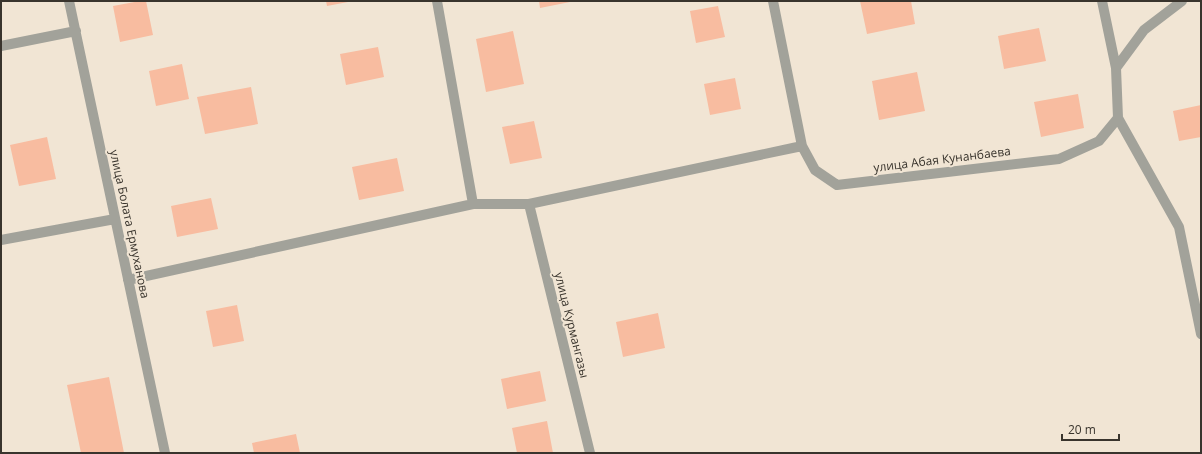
<svg xmlns="http://www.w3.org/2000/svg" width="1202" height="454" viewBox="0 0 1202 454" font-family="'Open Sans',sans-serif">
<style>
.building{fill:#f8bca0}
.lines{fill:none;stroke-linecap:round;stroke-linejoin:round}
.street{stroke:#a2a29a;stroke-width:10}
.labels{text-anchor:middle;dominant-baseline:central;stroke-width:4;stroke-linejoin:round;paint-order:stroke}
.street-label{font-size:12px;fill:#39342d;stroke:#f1e5d4}
</style>
<rect width="100%" height="100%" fill="#f1e5d4"/>
<path class="building" d="M140,1H146L153,35L120,42L113,6Z
M326,1H348V2L327,6Z
M539,1H570V2L540,8Z
M860,1H911L915,24L867,34Z
M718,6L725,37L696,43L690,11Z
M1039,28L1046,61L1004,69L998,36Z
M513,31L524,84L486,92L476,39Z
M378,47L384,77L346,85L340,54Z
M182,64L189,99L156,106L149,71Z
M917,72L925,111L879,120L872,81Z
M735,78L741,109L710,115L704,84Z
M251,87L258,124L205,134L197,97Z
M1078,94L1084,128L1041,137L1034,102Z
M1201,105V137L1179,141L1173,111Z
M534,121L542,158L510,164L502,127Z
M47,137L56,179L19,186L10,145Z
M397,158L404,191L359,200L352,167Z
M211,198L218,229L177,237L171,206Z
M237,305L244,341L213,347L206,311Z
M658,313L665,348L623,357L616,322Z
M540,371L546,401L507,409L501,379Z
M109,377L124,453H81L67,385Z
M547,421L553,453H517L512,428Z
M296,434L300,453H254L252,443Z"/>
<g class="lines">
<path class="street" d="M69,1L165,453
M437,1L473,204
M773,1L802,146L815,170L837,185L1059,159L1099,141L1118,118L1116,68L1102,1
M1,46L76,31
M1116,68L1144,30L1182,1
M1118,118L1179,227L1201,334
M529,204L590,453
M1,240L115,219
M128,280L473,204H529L802,146"/>
</g>
<g class="labels">
<g class="street-label">
<text transform="translate(942 159) rotate(-7)">улица Абая Кунанбаева</text>
<text transform="translate(130 224) rotate(78)">улица Болата Ермуханова</text>
<text transform="translate(572 325) rotate(76)">улица Курмангазы</text>
</g>
</g>
<rect width="1202" height="454" fill="none" stroke="#39342d" stroke-width="4"/>
<path d="M1062 434v6h57v-6" fill="none" stroke="#39342d" stroke-width="2"/>
<text x="1068" y="434" font-size="12" fill="#39342d" stroke="#f1e5d4" stroke-width="3" paint-order="stroke">20 m</text>
</svg>
